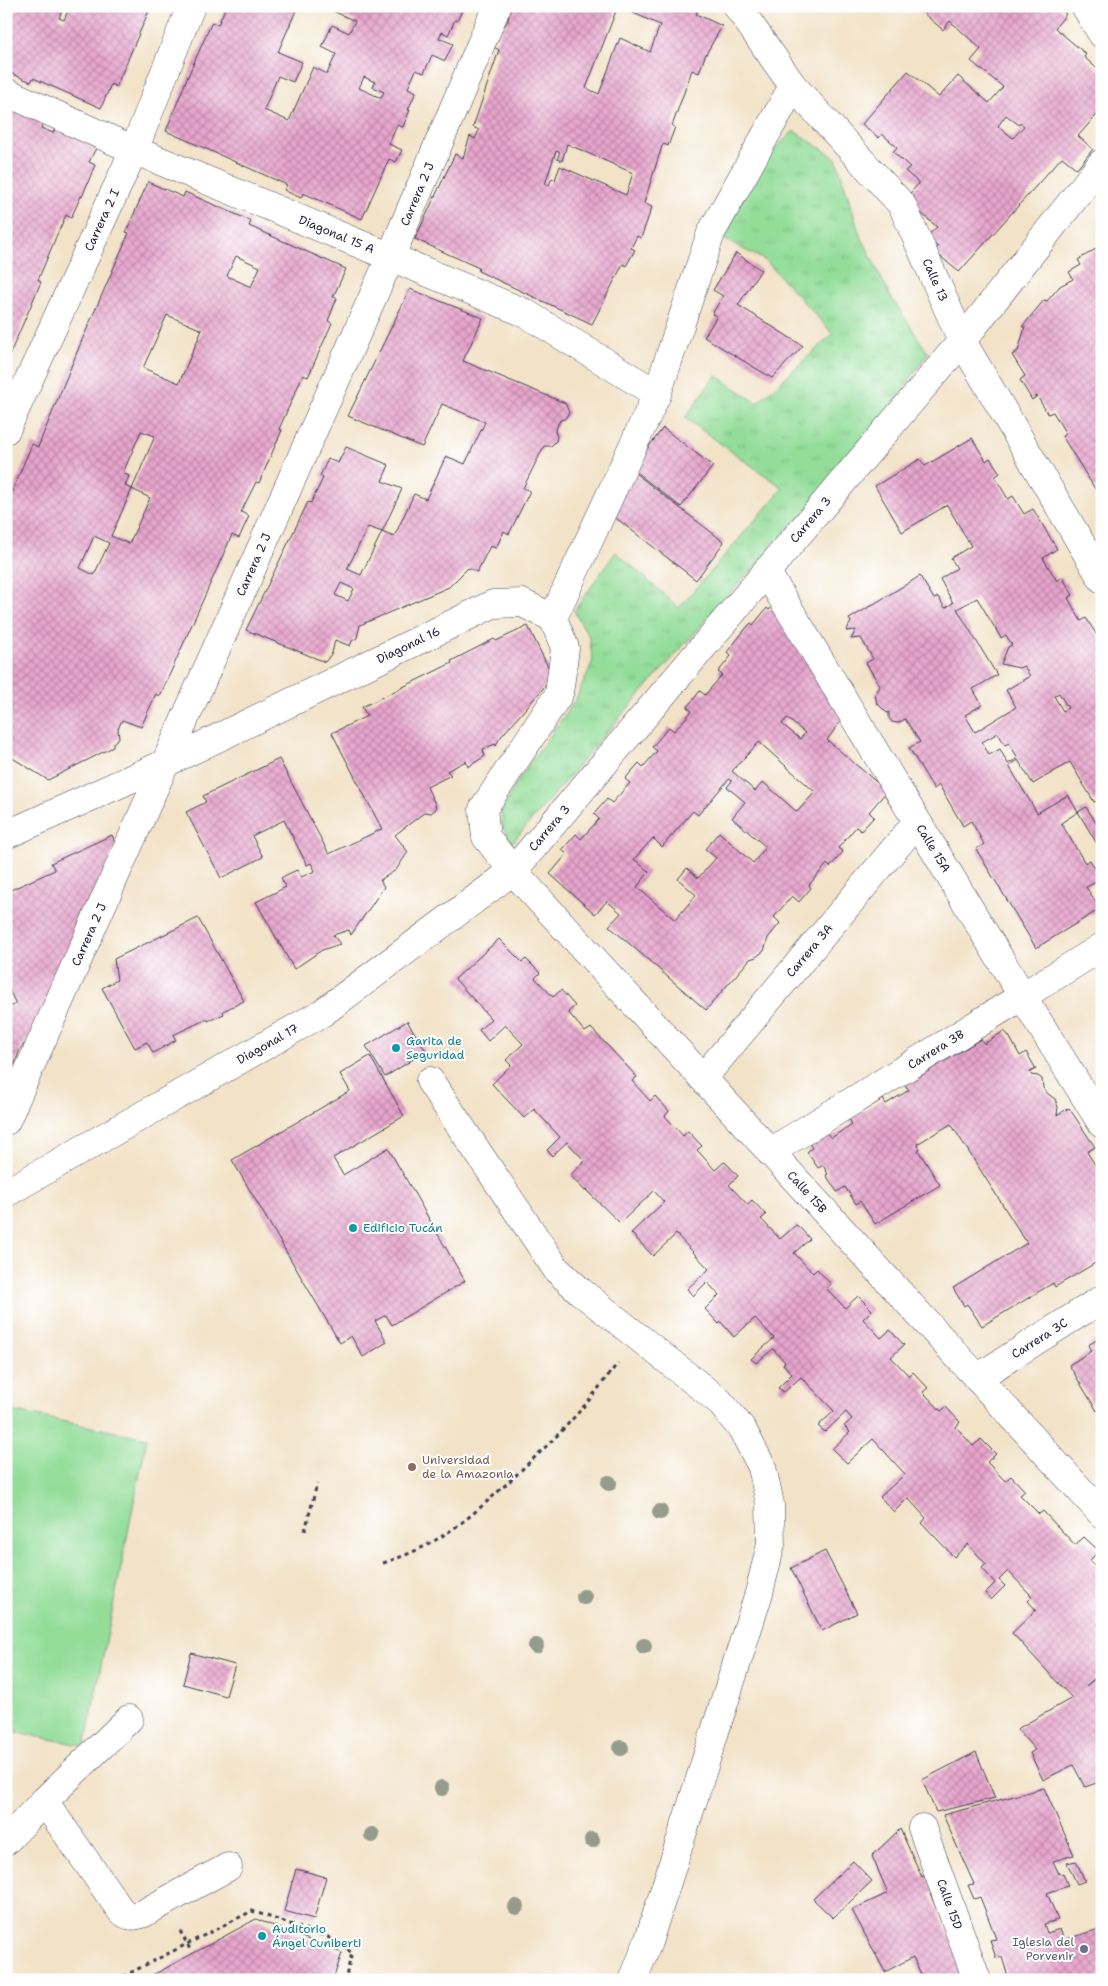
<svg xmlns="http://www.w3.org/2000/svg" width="1108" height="1986" viewBox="0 0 1108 1986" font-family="'Shantell Sans',sans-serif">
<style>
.park{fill:url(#park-tufts);stroke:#5a806a}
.pitch{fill:#93dd99;stroke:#5a806a}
.building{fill:url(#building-cross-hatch);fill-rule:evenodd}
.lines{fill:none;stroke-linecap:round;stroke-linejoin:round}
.minor-casing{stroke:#413f50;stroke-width:29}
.path{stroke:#413f50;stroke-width:3;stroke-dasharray:4 4;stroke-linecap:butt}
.minor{stroke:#fff;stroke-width:28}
.tree{fill:#969c8c}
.culture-dot{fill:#0f9aa8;stroke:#fff;stroke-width:2}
.education-dot{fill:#8d6e63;stroke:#fff;stroke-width:2}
.worship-dot{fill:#6b7280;stroke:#fff;stroke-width:2}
.labels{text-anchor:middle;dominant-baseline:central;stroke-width:4;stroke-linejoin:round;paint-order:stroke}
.street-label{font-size:12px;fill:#22223b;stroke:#fff}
.culture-label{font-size:12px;fill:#0d838f;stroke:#fff;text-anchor:start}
.education-label{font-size:12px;fill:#785e54;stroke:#fff;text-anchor:start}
.worship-label{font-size:12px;fill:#5b616d;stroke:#fff;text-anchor:end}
</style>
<defs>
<pattern id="park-tufts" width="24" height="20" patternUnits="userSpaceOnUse" patternTransform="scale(1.25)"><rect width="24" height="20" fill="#93dd99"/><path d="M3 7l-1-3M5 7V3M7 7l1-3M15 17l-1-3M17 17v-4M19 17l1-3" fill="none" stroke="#7ebd85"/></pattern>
<pattern id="building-cross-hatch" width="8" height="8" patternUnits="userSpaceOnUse" patternTransform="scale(1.25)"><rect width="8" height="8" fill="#e8a5cd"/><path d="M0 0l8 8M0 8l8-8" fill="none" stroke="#bc86a8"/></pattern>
</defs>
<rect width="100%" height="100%" fill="#fff"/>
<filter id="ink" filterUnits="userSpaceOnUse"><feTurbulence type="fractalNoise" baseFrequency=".02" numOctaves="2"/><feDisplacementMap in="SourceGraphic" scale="10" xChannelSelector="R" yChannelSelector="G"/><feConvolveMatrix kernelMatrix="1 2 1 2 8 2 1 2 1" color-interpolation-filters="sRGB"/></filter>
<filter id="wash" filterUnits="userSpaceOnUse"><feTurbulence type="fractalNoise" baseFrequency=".0096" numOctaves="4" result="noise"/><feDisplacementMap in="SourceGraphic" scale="20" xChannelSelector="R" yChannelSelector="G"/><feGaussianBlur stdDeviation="1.12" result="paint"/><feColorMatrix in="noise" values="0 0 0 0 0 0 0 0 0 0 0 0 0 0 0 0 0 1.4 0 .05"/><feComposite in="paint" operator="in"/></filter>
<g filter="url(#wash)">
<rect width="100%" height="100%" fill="#f2e2c7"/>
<path class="park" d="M794,131L836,158L859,232L889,294L928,353L854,462L741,581L621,716L512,843L503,828L501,813L516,783L576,699L593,661L589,637L574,611L616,552L679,608L783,488L685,418L716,375L757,403L833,334L766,261L724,239L741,202L749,173Z"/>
<path class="pitch" d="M6,1410L147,1438L85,1746L6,1730Z"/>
<g id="blocks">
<path class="building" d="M6,6H64L59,18L64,20L70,6H151L116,87L111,84L101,108L33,78L31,82L6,71Z
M226,6H298L278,52L302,62L293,82L278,76L264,110L289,121L313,67L327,74L336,54L322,47L332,25L349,33L355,21L322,6H464L457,21L455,20L448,35L442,32L439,38L453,44L445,61L432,55L424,73L416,70L408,88L416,92L408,110H410L403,127L397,125L389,144L402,150L396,162L389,159L362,219L303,193L301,198L292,194L284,190L287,185L166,131L188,76L212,22L218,25ZM364,77L375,82L373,87L384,92L381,98L359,88Z
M510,6H699L696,14L722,26L705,56L699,73L692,70L672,126L675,127L668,146L664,144L662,146L644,203L652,207L641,238L637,236L631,248L635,250L626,266L623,264L592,324L478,271L479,268L415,239L455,154L463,158L470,136L475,139L479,130L473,127L499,50L494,47L501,30L508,21ZM618,6L660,25L650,52L620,38L599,94L586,88ZM567,144L633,173L626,195L560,166L555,180L552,178L549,185L545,184L556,151L560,152L557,159L562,161Z
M915,6H1057L1066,14L1055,28L1086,54L1084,57L1102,73V109L1078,136L1093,149L1077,169L1062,157L959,272L934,251L938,247L926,237L937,227L905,199L919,183L905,171L910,167L893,152L897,147L882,134L879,138L862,124L908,71L939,97L958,76L989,103L1003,87L971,61L981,49L950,21L943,30ZM1006,115L1019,125L1020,123L1024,126L1013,138L998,126Z
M6,105L44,121L41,128L53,133L56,126L98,144L89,162L95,165L82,197L81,196L71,218L66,215L56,237L38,280L41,282L6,363Z
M148,182L183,197L185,192L251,221L249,226L346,269L333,297L337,298L328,321L332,323L308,377L303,375L279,429L282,430L259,483L256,482L241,512L249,516L239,538L232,535L160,696L156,694L141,727L122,720L118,729L119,738L113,743V747L48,780L6,754V506L32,444L38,447L82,340L129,233L126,232ZM236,256L260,267L251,287L227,276ZM167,315L202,330L179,383L143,368ZM141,431L155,436L132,489L150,498L129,544L111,536L132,489L125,486L129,476L123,473ZM94,536L109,543L94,575L80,568Z
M1102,245V306L1097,311L1102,319V500L1062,436L1066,434L1053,412L1048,414L1037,396L1032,400L1020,380L1025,376L1012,355L1018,351L1025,327H1022L1044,300L1047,301L1060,286L1073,279L1069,272L1081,265L1078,260Z
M736,253L761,270L738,305L803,346L772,378L704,337L717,316L712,314L723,296L713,290Z
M410,289L483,318L463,361L565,403L569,412L565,419L560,420L555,431L557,437L556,441L551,446H544L523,488L530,491L509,534L504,531L496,548L490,546L477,572L468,568L449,587L360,625L357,638L352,641L350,646L335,640L332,653L325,662L246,630L308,502L311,503L323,478L320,476L328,459L338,463L346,447L389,465L382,481L402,489L382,532L368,527L347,569L361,575L382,532L394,537L414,494L426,499L446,456L465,464L485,422L442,404L422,447L348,416ZM341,583L354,589L348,601L335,595Z
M663,428L713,466L681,507L632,469Z
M972,438L986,461L990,458L1000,473L995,477L1008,499L1013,496L1024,514L1033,509L1057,549L1043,558L1057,581L1062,577L1073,595L1068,598L1081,621L1086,618L1102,643V808L1097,801L1094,802L1070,762L1033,784L1018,760L1009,766L1037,813L1068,795L1078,812L1061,823L1085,863L1090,860L1102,879L1086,887L1100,909L1036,948L976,849L984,844L971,821L963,826L939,785L934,789L909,748L920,742L905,719L898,723L892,722L889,718V712L887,713L877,703L875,695L880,686L866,663L873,659L861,638L851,639L856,630L846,631L851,622L849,619L920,576L934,599L938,597L945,608L953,603L940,579L957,568L951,558L971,546L947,505L902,532L875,486L920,459L925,466ZM977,598L1001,638L1006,635L1012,645L1008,647L1001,664L1019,668L1024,666L1030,676L1006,690L1016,707L975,732L965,715L982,705L973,689L997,675L957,609ZM1059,693L1068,708L1063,711L1054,696ZM998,733L1005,745L1009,743L1018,758L1008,764L1000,749L989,755L982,742Z
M631,470L724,542L696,580L612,515Z
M775,604L843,718L827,740L887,791L869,812L874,817L861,831L856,827L838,848L843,852L830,867L827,864L809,885L811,888L799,902L792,896L774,917L780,923L768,938L764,951L756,957L750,959L706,1010L609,926L621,913L607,901L595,914L550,874L567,854L562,850L576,834L581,839L599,819L594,814L607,799L612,803L630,783L625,779L639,763L643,767L657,751L652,747L669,727L674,731L692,711L687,707L700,691L705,695L722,675L718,672L731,656L727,652L748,626L751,623L753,625L767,608L769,610ZM787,718L805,733L800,739L782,724ZM759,742L815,792L797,812L763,782L755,791L732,771ZM729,779L732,781L727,787L745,802L732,818L766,847L753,863L719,832L705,849L716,858L698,878L687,868L678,879L696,895L675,920L637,887L649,872L634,859L653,838L662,847L693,811L698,815Z
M528,626L553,677L499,739L496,746L495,744L483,749L485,756L468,767L466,761L447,771L451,775L427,787L435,804L436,809L431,813L425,812L395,835L408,852L396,870L380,880L384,887L351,935L349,930L333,935L340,944L322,950L294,969L256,902L286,887L281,878L286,875L297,870L301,877L315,871L311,863L307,865L284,820L252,836L263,857L221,878L186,812L206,802L203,796L279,759L329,854L382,829L332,733L367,716L362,707L452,663L451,661L494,639L496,641Z
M1086,807L1097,824L1102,821V852L1078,812Z
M112,835L116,845L32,1035L20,1049L10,1077L12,1081L6,1083V1009L16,1004L6,984V892L55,870L51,863Z
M198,918L244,1001L223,1011L224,1014L208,1021L207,1019L173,1035L176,1040L153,1053L147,1042L135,1048L102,988L117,980L114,959Z
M499,939L522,962L526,959L540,973L535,978L553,997L561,990L575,1006L568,1012L585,1032L591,1028L623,1062L637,1077L632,1081L650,1101L655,1096L669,1111L665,1116L683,1136L688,1131L702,1146L697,1150L715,1170L724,1162L726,1163L738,1176L729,1185L748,1205L752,1200L766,1215L761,1219L780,1239L796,1225L800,1228L810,1239L794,1253L813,1273L817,1269L831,1284L826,1288L845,1308L858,1296L872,1310L863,1319L881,1338L890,1330L904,1345L891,1357L909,1376L913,1372L928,1388L923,1392L941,1411L946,1407L960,1422L956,1427L973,1446L981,1439L996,1454L987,1462L1005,1481L1011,1476L1012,1477L1025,1491L1020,1495L1039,1514L1043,1511L1075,1545L1084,1537L1099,1551L1090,1560L1102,1574V1577L1096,1583L1102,1589V1621L1098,1624L1102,1629V1672L1086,1686L1102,1673V1781L1085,1787L1073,1765L1043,1780L1030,1753L1035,1750L1017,1729L1072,1698L1012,1633L1036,1610L1028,1601L1032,1597L1030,1594L1008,1571L999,1580L1005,1586L991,1600L985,1593L995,1583L982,1568L986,1564L968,1544L954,1557L922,1523L926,1518L908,1498L894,1512L880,1497L905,1474L873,1439L847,1463L832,1449L850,1432L844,1426L852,1419L846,1412L825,1432L818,1426L834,1411L801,1377L784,1392L778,1388L792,1374L783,1364L785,1362L773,1349L756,1363L751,1359L774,1338L755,1318L734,1337L721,1322L719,1324L705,1309L719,1295L707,1282L693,1296L687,1289L709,1269L676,1234L653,1256L631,1233L664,1202L654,1191L620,1223L586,1190L585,1191L570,1175L585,1161L567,1142L552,1156L547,1150L560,1137L534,1109L524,1118L492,1084L511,1065L506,1060L523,1044L505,1025L488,1041L479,1030L491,1019L455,979Z
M407,1021L426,1051L385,1077L366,1046Z
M1004,1031L1009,1036L1020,1056L1026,1052L1036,1069L1030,1072L1031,1075L1038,1076L1042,1079L1043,1088L1047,1093L1055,1099L1058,1107L1057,1115L1069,1108L1095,1147L1087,1152L1102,1176V1259L1055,1287L1053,1283L982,1326L967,1304L964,1306L953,1288L1027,1243L951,1124L917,1144L920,1149L918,1150L940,1185L875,1224L860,1201L856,1204L845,1187L837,1192L826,1175L828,1174L823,1165L818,1168L807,1152L812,1148L809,1143L827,1133L831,1138L852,1124L849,1119L883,1099L886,1104L909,1090L905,1085L920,1076L981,1039L984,1044Z
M370,1056L404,1116L333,1158L343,1175L388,1148L465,1281L392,1325L386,1315L375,1321L387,1342L363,1357L351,1336L340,1343L232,1160L350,1091L340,1074Z
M1102,1337V1407L1097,1411L1069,1365L1091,1351L1088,1345Z
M825,1551L857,1613L822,1631L791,1568Z
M191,1653L235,1665L226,1696L183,1684Z
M976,1752L995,1798L936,1812L922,1780Z
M1044,1788L1074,1855L1053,1861L1059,1874L1063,1873L1068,1886L1047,1893L1058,1920L1044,1924L1047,1933L1060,1929L1064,1940L1102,1928V1980H1009L1002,1957L996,1958L990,1940L996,1939L991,1925L980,1897L974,1899L968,1885L974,1884L943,1815Z
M900,1829L922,1877L927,1874L935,1891L930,1894L969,1980H923L913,1957L885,1972L852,1910L888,1893L872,1856Z
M853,1861L872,1881L833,1918L813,1899Z
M1076,1861L1085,1881L1077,1884L1067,1863Z
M296,1869L326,1877L314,1919L284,1911Z
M256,1919L342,1953L333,1980H144Z"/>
</g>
</g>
<g filter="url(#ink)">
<use href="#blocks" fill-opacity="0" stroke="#413f50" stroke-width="1"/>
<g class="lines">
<g class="minor-casing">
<g id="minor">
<path id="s1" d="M737,6L793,86L902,205L962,341L1102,579"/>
<path d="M1085,6L1102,34"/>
<path id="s2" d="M6,92L134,150L525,313L657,394"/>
<path id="s3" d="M6,430L134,150L191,6"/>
<path id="s4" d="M766,571L1023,997L1102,1124"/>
<path d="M553,618L657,394L711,233L793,86"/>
<path id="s5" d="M6,835L166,763L493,604L522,603L553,618L565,648L559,694L483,809L486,837L513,871L1102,1514"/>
<path id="s6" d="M703,1078L917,822"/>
<path d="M430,1081L557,1270L580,1291L719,1401L742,1429L762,1467L770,1504L771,1544L759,1593L648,1942L633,1980"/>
<path id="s7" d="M6,1121L391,256L497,6"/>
<path id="s8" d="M770,1152L1102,947"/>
<path id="s9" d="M6,1193L322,1013L513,871L962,341L1102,163"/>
<path id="s10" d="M977,1378L1102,1299"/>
<path d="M44,1801L121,1911C129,1917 134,1917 144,1913L228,1867"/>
<path id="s11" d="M922,1828L977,1980"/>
<path d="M6,1841L44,1801L129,1719"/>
</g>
</g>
<path class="path" d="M305,1531L317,1484
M383,1563C441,1545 472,1516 515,1476C536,1456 558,1436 577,1414C592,1398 604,1380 618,1363
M180,1931L191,1951
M116,1980L252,1911L328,1937L352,1953L345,1980"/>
<use href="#minor" class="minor"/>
</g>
<g class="tree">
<circle cx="609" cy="1483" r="8"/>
<circle cx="660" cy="1512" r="8"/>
<circle cx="584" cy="1597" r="8"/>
<circle cx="536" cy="1646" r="8"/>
<circle cx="644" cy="1646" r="8"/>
<circle cx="621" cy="1748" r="8"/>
<circle cx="442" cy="1788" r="8"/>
<circle cx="372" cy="1835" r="8"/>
<circle cx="592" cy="1840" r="8"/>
<circle cx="516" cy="1907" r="8"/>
</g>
</g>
<g class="culture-dot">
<circle cx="396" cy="1048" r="5"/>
<circle cx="353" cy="1228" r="5"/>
<circle cx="262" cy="1936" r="5"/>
</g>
<circle class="education-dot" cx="412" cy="1467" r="5"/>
<circle class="worship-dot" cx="1084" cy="1949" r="5"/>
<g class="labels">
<g class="street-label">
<text stroke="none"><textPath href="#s7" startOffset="1014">Carrera 2 J</textPath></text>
<text stroke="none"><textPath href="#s3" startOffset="231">Carrera 2 I</textPath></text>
<text stroke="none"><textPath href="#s2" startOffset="360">Diagonal 15 A</textPath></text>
<text stroke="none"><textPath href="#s1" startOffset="341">Calle 13</textPath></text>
<text stroke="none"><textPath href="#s9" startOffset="1062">Carrera 3</textPath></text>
<text stroke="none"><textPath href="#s7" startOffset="609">Carrera 2 J</textPath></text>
<text stroke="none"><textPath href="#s5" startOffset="445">Diagonal 16</textPath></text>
<text stroke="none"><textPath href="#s9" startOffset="658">Carrera 3</textPath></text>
<text stroke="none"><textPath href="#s4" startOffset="324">Calle 15A</textPath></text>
<text stroke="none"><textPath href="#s7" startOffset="204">Carrera 2 J</textPath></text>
<text stroke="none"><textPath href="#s6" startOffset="166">Carrera 3A</textPath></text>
<text stroke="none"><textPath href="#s9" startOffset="301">Diagonal 17</textPath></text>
<text stroke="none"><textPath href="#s8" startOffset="195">Carrera 3B</textPath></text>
<text stroke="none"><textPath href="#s5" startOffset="1326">Calle 15B</textPath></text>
<text stroke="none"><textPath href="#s10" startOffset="74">Carrera 3C</textPath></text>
<text stroke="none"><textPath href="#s11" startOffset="81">Calle 15D</textPath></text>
</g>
<g class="culture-label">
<text x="406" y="1041">Garita de<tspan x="406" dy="14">Seguridad</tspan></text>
<text x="363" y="1228">Edificio Tucán</text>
<text x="272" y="1929">Auditorio<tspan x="272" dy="14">Ángel Cuniberti</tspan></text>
</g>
<g class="education-label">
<text x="422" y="1460">Universidad<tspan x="422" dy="14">de la Amazonia</tspan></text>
</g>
<g class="worship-label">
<text x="1074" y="1942">Iglesia del<tspan x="1074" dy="14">Porvenir</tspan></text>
</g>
</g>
<rect width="1108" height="1986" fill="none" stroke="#fff" stroke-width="25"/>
</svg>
